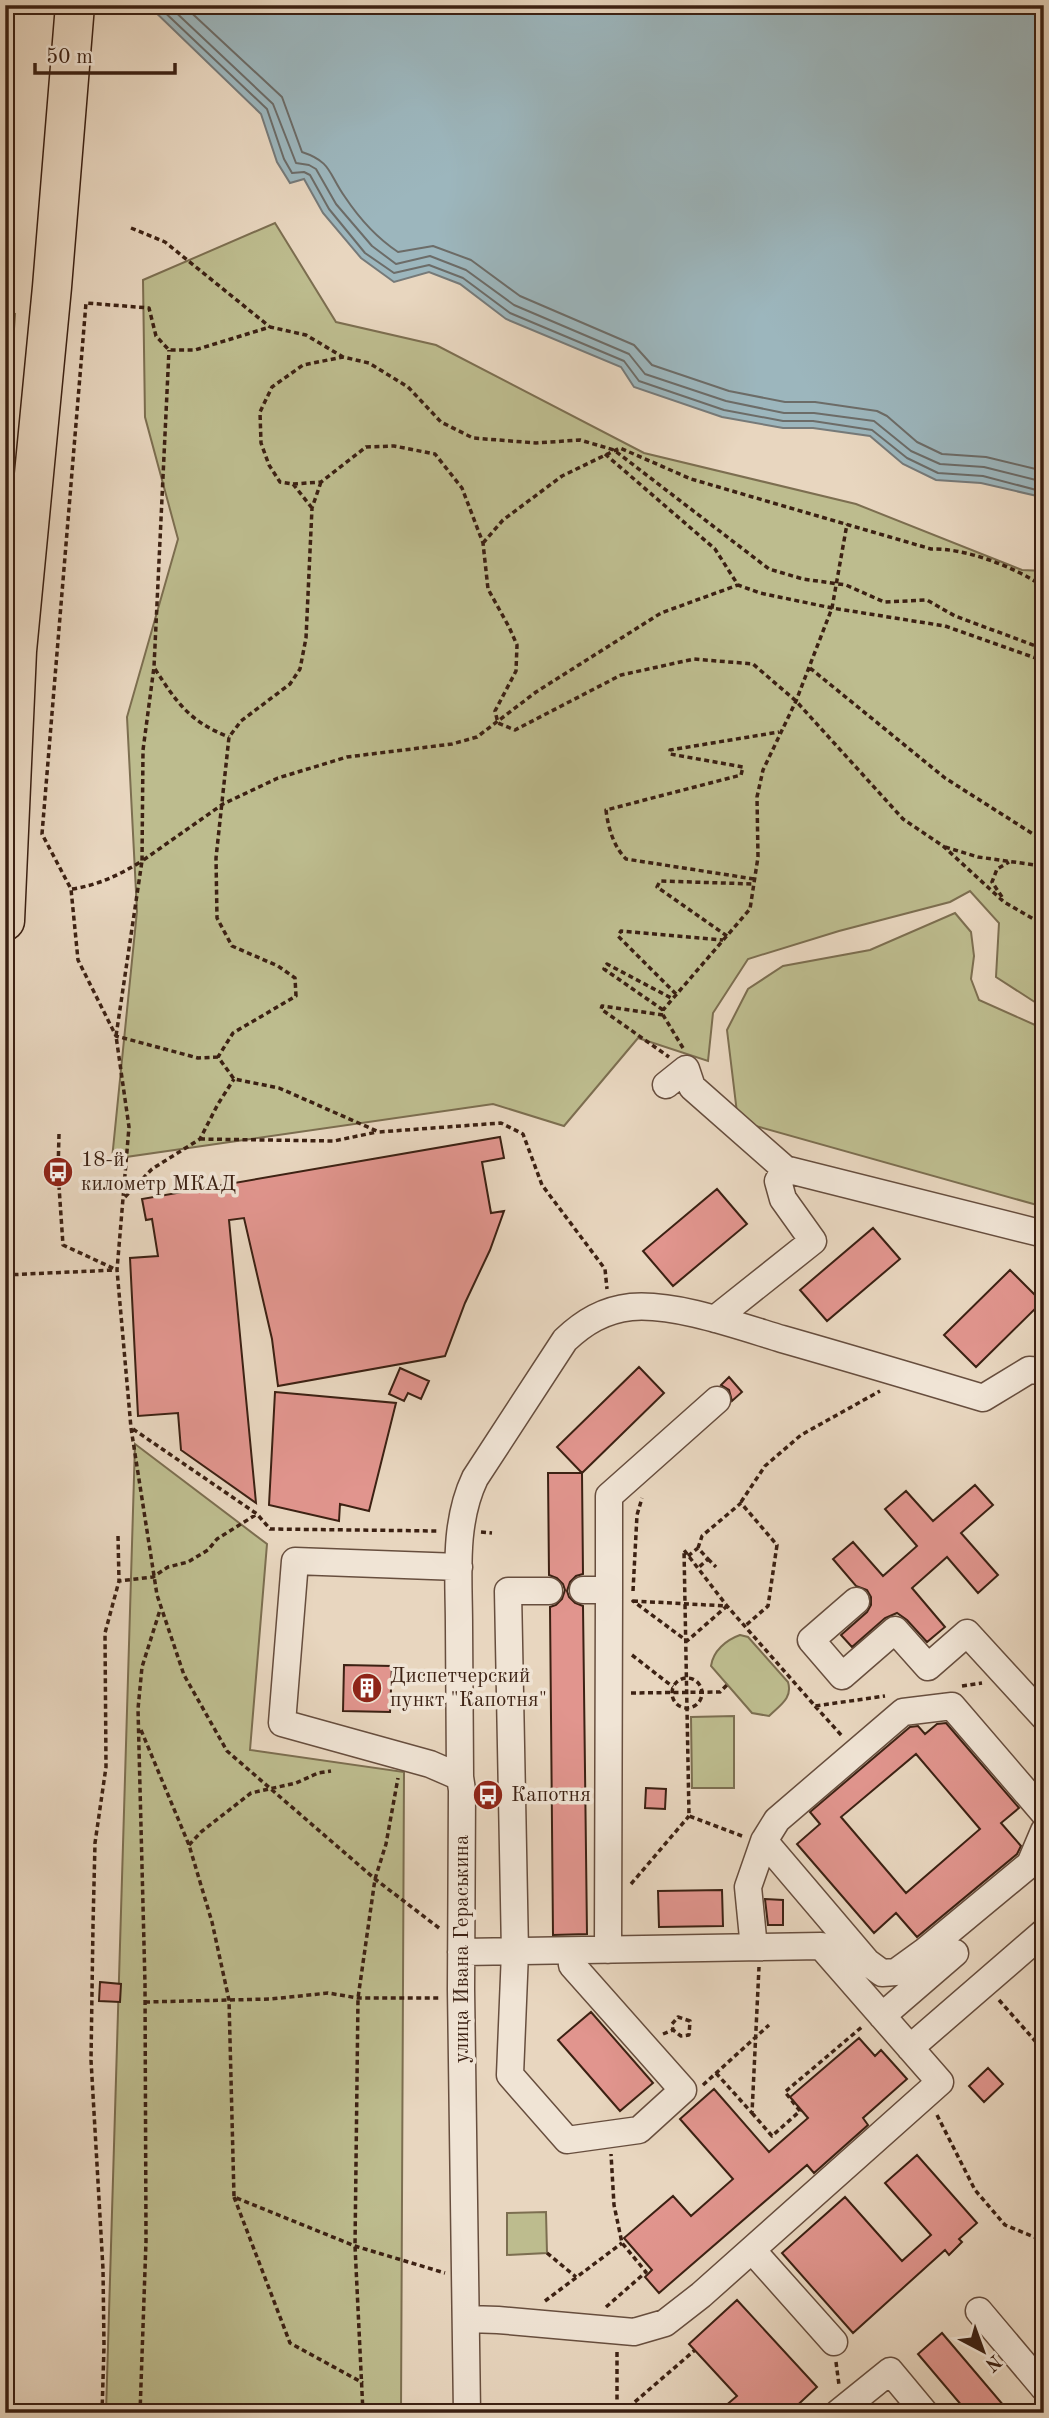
<svg xmlns="http://www.w3.org/2000/svg" width="1049" height="2418" viewBox="0 0 1049 2418" font-family="'Old Standard TT',serif">
<style>
.green{fill:#bdbc8e;stroke:#7c6e50;stroke-width:2}
.water{fill:#9cb6bd;stroke:#767a79;stroke-width:2}
.lines{fill:none;stroke-linecap:round;stroke-linejoin:round}
.shore{stroke:#6c6c68;stroke-width:2}
.building{fill:#e1958e;stroke:#3c2113;stroke-width:2;fill-rule:evenodd}
.minor-casing{stroke:#674e3e;stroke-width:29}
.highway-casing{stroke:#3c2113;stroke-width:41}
.path{stroke:#3c2113;stroke-width:3.5;stroke-dasharray:5 3.5;stroke-linecap:butt}
.minor{stroke:#f0e4d5;stroke-width:26}
.highway{stroke:#e8d6bf;stroke-width:38}
.labels{text-anchor:middle;dominant-baseline:central;stroke-width:7;stroke-linejoin:round;paint-order:stroke}
.poi-label{font-size:21px;fill:#3c2113;stroke:#f0e4d5;text-anchor:start}
.street-label{font-size:21px;fill:#3c2113;stroke:#f0e4d5}
</style>
<rect width="100%" height="100%" fill="#e8d6bf"/>
<filter id="stains"><feTurbulence type="fractalNoise" baseFrequency=".00286" numOctaves="4"/><feColorMatrix values="0 0 0 0 .2 0 0 0 0 .09 0 0 0 0 .02 0 0 0 .5 -.17"/></filter>
<radialGradient id="worn" r=".72"><stop offset=".6" stop-color="#630" stop-opacity="0"/><stop offset="1" stop-color="#630" stop-opacity=".3"/></radialGradient>
<path class="green" d="M275,223L336,322L436,345L644,453L856,504L1022,570L1044,571V1008L996,977L999,923L970,891L950,902L839,931L748,959L713,1013L708,1061L638,1038L564,1126L493,1104L112,1159L137,911L127,717L178,539L145,417L143,280Z
M5,313L15,314L5,460Z
M955,913L971,932L974,956L971,979L979,1000L1044,1029V1207L738,1121L727,1030L748,989L783,966L870,950Z
M135,1444L267,1544L250,1750L404,1772L401,2413H106Z
M740,1635L748,1637L788,1682C793,1698 780,1705 769,1716L752,1713L711,1666C713,1651 726,1640 740,1635Z
M734,1716V1788H692L691,1717Z
M546,2212L547,2253L507,2255V2213Z"/>
<path class="water" d="M148,5H1044V501L1037,496L981,483L936,480L903,464L870,436L813,428H783L722,417L634,387L621,367L506,319L460,284L429,272L394,282L361,258L323,213L304,179L290,183L277,162L261,114Z"/>
<g class="lines">
<path class="shore" d="M157,5L267,109L284,159L292,173L304,172L310,175L329,209L365,253L394,273L429,265L463,278L510,313L624,361L639,381L724,410L783,421H813L872,430L907,458L938,473L983,476L1044,492
M168,5L273,104L296,163L309,165L316,169L336,204L372,246L396,264L430,256L466,270L514,305L629,354L645,374L726,401L784,413H814L874,421L911,451L940,464L984,467L1044,482
M183,5L282,97L302,152C332,162 328,173 345,197C359,218 377,238 398,252L433,246L471,260L520,296L634,345L652,365L729,391L785,402H815L877,411L887,416L917,442L942,454L986,457L1044,471"/>
</g>
<path class="building" d="M500,1137L504,1158L482,1162L491,1213L504,1211L490,1250L465,1303L445,1356L278,1386L272,1339L244,1218L229,1220L256,1503L181,1450L178,1413L138,1416L130,1258L158,1256L152,1219L146,1220L142,1199Z
M717,1189L747,1224L673,1286L643,1251Z
M873,1228L900,1259L827,1321L800,1290Z
M1010,1270L1042,1302L976,1367L944,1335Z
M639,1367L664,1393L582,1473L557,1447Z
M400,1368L429,1381L421,1399L408,1393L404,1401L389,1394Z
M729,1377L742,1392L732,1401L729,1390L721,1385Z
M275,1392L396,1403L369,1511L340,1504L339,1521L269,1505Z
M548,1473H582L583,1574L576,1576L570,1582L567,1591L569,1597L575,1603L583,1606L587,1934L553,1935L550,1607L556,1605L562,1599L565,1590L563,1584L557,1578L549,1575Z
M975,1485L993,1505L961,1533L998,1575L978,1593L947,1557L912,1588L945,1627L927,1642L907,1620L897,1613L885,1618L852,1647L841,1635L867,1612L871,1605V1597L867,1590L856,1586L833,1559L853,1542L883,1576L917,1546L885,1509L906,1491L933,1521Z
M344,1665L392,1666L390,1712L343,1711Z
M946,1723L1019,1808L1001,1823L1021,1846L1017,1854L917,1937L896,1913L874,1933L797,1844L820,1824L810,1812L910,1727L918,1726L925,1734L937,1724ZM916,1754L980,1829L906,1893L841,1817Z
M646,1788L666,1789L665,1809L645,1808Z
M722,1890L723,1926L659,1927L658,1891Z
M765,1899L783,1900V1925H768Z
M100,1982L121,1984L120,2002L99,2001Z
M591,2012L653,2083L620,2111L558,2040Z
M859,2038L875,2056L881,2050L907,2079L863,2118L868,2125L814,2173L807,2165L659,2293L645,2277L652,2270L624,2238L673,2196L691,2216L733,2179L680,2119L714,2089L769,2152L808,2118L790,2097Z
M988,2068L1003,2084L984,2102L969,2086Z
M917,2155L977,2223L959,2239L962,2242L949,2255L945,2250L853,2333L782,2253L845,2197L902,2261L931,2235L885,2183Z
M737,2300L817,2387L789,2413H717L737,2396L689,2344Z
M942,2333L1010,2413H968L918,2354Z"/>
<g class="lines">
<g class="minor-casing">
<path id="minor" d="M666,1085L686,1069L692,1087L785,1169L778,1181L783,1199L813,1241L715,1319
M785,1169L1044,1234
M459,1567L295,1561L282,1723L430,1764L460,1777
M583,1590H609V1496L717,1400
M549,1591H508L515,1952L510,2075L567,2140L639,2130L683,2090L572,1965L571,1951
M856,1601L811,1640L842,1676L895,1630L928,1667L967,1633L1044,1717
M764,1841L867,1962L882,1973L896,1972L925,1951L1030,1864L1044,1831
M753,1938L748,1887L764,1841L777,1820L903,1712L952,1706L1044,1813
M608,1950L609,1590
M461,1952L821,1946L940,2082L701,2295L665,2323L634,2332L498,2320L467,2319
M882,2016L955,1953
M910,2048L1044,1932
M752,2250L834,2342
M979,2311L1044,2388
M467,2413L461,1989L462,1790L460,1777C460,1727 459,1677 459,1626C459,1577 453,1524 475,1478L565,1340C584,1322 604,1310 631,1307C675,1303 739,1326 782,1339C849,1358 916,1378 983,1398L1029,1370L1044,1371
M838,2413L890,2371L925,2413"/>
</g>
<g class="highway-casing">
<path id="highway" d="M5,921L17,651L52,287L75,5"/>
</g>
<path class="path" d="M131,228L165,242L270,327
M605,454L715,549L738,585L760,593L832,608L945,626L1044,661
M321,482L312,508L306,638L300,669L290,684L241,721L229,737L216,858L217,918L232,946L278,966L295,978L296,996L233,1033L218,1057L234,1079L279,1088L379,1132L501,1123L523,1134L542,1185L605,1269L607,1289
M293,484L321,482L366,447L394,446L435,454L462,488L483,543L488,589L509,627L517,645L516,671L495,711L498,723L515,730L621,675L694,659L753,664L796,701L903,819L943,846L1004,902L1044,925
M312,508L293,484L280,482L269,465L261,443L260,412L272,387L303,365L343,357L369,363L408,387L441,422L473,438L536,443L580,440L614,450L769,569L803,579L846,585L884,602L927,600L955,616L1044,649
M483,543L503,520L562,476L620,448L691,479L931,549C966,548 1015,567 1044,587
M810,668L945,778L1044,841
M155,669C177,703 190,722 229,737
M945,847L978,857L1035,865L1044,862
M754,879L626,859C614,847 608,828 606,810L741,775L743,767L670,754V750L779,732
M72,889C99,885 119,875 142,861L143,750L154,667L169,350
M1002,897L992,882L997,869L1009,862
M727,936L657,887L660,881L754,884
M676,994L618,936L621,931L723,940
M663,1010L604,969L607,964L673,999
M663,1015L602,1006L601,1009L669,1057
M683,1048L663,1015V1010L750,909L758,857L757,797L763,770L796,701L832,608L847,524
M218,1057L198,1058L116,1036L78,960L71,889L42,834L86,303L149,308L156,336L169,350H195L270,327L306,335L343,357
M59,1134L58,1172L63,1245L117,1270
M200,1139L334,1141L377,1132
M125,1197L152,1169L200,1139L218,1104L234,1079
M5,1275L115,1270
M133,1429L257,1514L270,1529L438,1531
M741,1502L765,1466L801,1435L880,1391
M481,1532L492,1533
M118,1536L119,1581L153,1577L168,1567L188,1562L208,1550L217,1539L257,1514
M698,1548L702,1536L741,1503L777,1545L768,1606L745,1626
M688,1556L698,1548L708,1559L698,1568
M708,1559L716,1567
M633,1591L637,1515L642,1498
M633,1601L727,1606L687,1641Z
M632,1655L673,1687
M672 1693a15 15 0 1 1 30 0a15 15 0 1 1-30 0Z
M962,1686L982,1683
M631,1693L720,1692L727,1685
M815,1706L842,1736
M141,1730L189,1845L212,1922L229,2000L234,2197L355,2246L445,2273
M742,1836L689,1816L684,1550L727,1606L815,1706L885,1696
M189,1845L201,1832L251,1793L296,1783L318,1773L331,1771
M631,1884L689,1816
M439,1928L375,1879L227,1751L184,1675L157,1595L131,1428L117,1270L129,1127L116,1036L142,861L223,804L278,778L347,757L452,744L477,737L536,692L661,613L738,585
M999,2000L1044,2051
M145,2002L271,1999L328,1993L358,1998H440
M663,2034L673,2030L672,2024L678,2017L690,2021L689,2035L681,2036L673,2030
M716,2073L752,2113L759,1967
M703,2085L769,2025
M752,2113L772,2136L800,2111L785,2092L863,2026
M937,2115L975,2190L1005,2225L1044,2241
M234,2197L290,2343L363,2383
M547,2253L576,2277
M545,2301L622,2243
M606,2307L646,2272L622,2243L614,2205L611,2154
M617,2352V2413
M836,2362L839,2385
M102,2413L104,2346L103,2269L91,2060L93,1925L95,1843L106,1767L105,1633L119,1581
M140,2413L146,2241L145,1984L138,1709L142,1667L160,1610
M363,2413L355,2246L358,1998L375,1879L386,1844L398,1778
M622,2413L695,2350"/>
<use href="#minor" class="minor"/>
<use href="#highway" class="highway"/>
</g>
<defs>
<g id="bus-disc" transform="scale(1.575)"><circle r="9.5" fill="#8f2418" stroke="#f0e4d5"/><path d="M-5-6H5V4H4V6H2V4H-2V6H-4V4H-5ZM-3.5-4V0h7V-4ZM-3.5 1.2v1.5H-2V1.2ZM2 1.2v1.5H3.5V1.2Z" fill="#fff"/></g>
<g id="building-disc" transform="scale(1.575)"><circle r="9.5" fill="#8f2418" stroke="#f0e4d5"/><path d="M-4-6H4V6H1V3H-1V6H-4ZM-2.5-4.3h1.7v1.8h-1.7ZM.8-4.3h1.7v1.8H.8ZM-2.5-1h1.7V.8h-1.7ZM.8-1h1.7V.8H.8Z" fill="#fff"/></g>
</defs>
<g fill-rule="evenodd">
<use href="#bus-disc" x="58" y="1172"/>
<use href="#building-disc" x="367" y="1688"/>
<use href="#bus-disc" x="488" y="1795"/>
</g>
<g class="labels">
<g class="poi-label">
<text x="81" y="1160">18-й<tspan x="81" dy="24">километр МКАД</tspan></text>
<text x="390" y="1676">Диспетчерский<tspan x="390" dy="24">пункт "Капотня"</tspan></text>
<text x="511" y="1795">Капотня</text>
</g>
<g class="street-label">
<text transform="translate(462 1949) rotate(-90)">улица Ивана Гераськина</text>
</g>
</g>
<rect width="1049" height="2418" fill="none" stroke="#e8d6bf" stroke-width="28"/>
<rect x="7" y="7" width="1035" height="2404" fill="none" stroke="#3c2113" stroke-width="3.5"/>
<rect x="14" y="14" width="1021" height="2390" fill="none" stroke="#3c2113" stroke-width="2"/>
<g transform="translate(983 2351) rotate(139)" stroke="#f0e4d5" stroke-width="5" paint-order="stroke">
<path d="M0-5L12 26L0 18L-12 26Z" fill="#3c2113"/>
<text y="-10" font-size="19" font-weight="bold" text-anchor="middle" fill="#3c2113">N</text>
</g>
<path d="M35 63v10h140v-10" fill="none" stroke="#3c2113" stroke-width="3.5"/>
<text x="46" y="63" font-size="21" fill="#3c2113" stroke="#f0e4d5" stroke-width="5" paint-order="stroke">50 m</text>
<rect width="100%" height="100%" filter="url(#stains)"/>
<rect width="100%" height="100%" fill="url(#worn)"/>
</svg>
